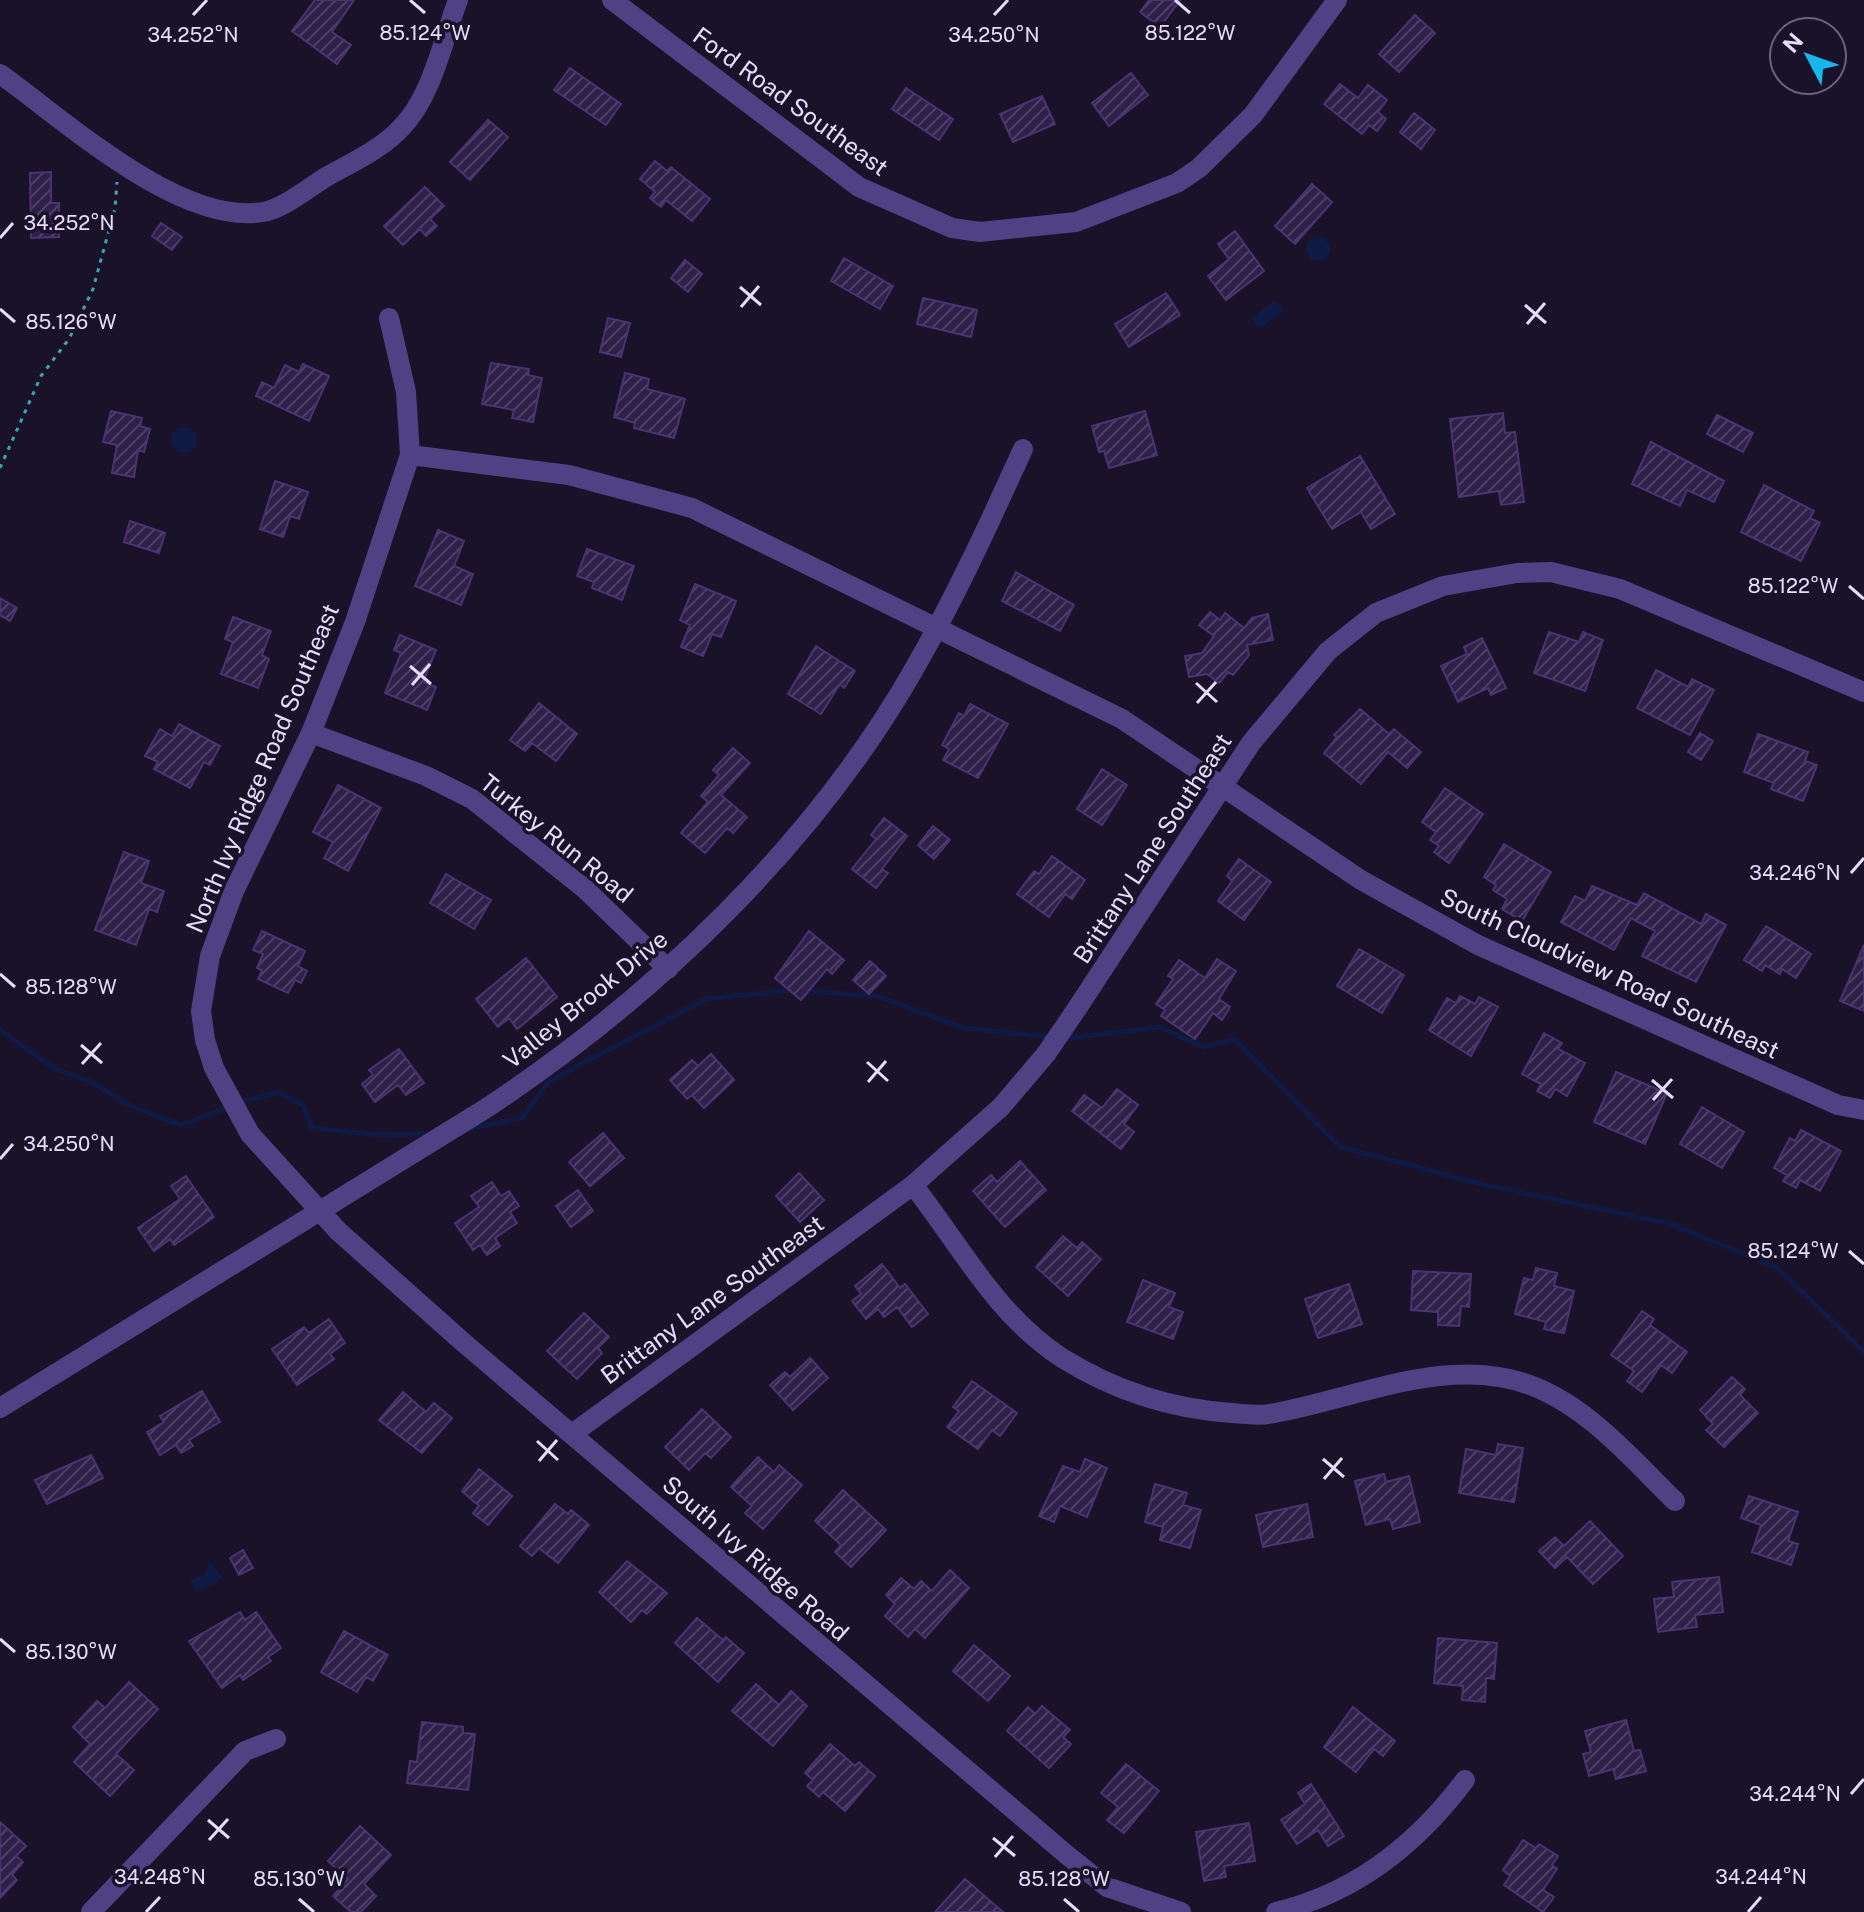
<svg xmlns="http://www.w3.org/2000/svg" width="1864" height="1912" viewBox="0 0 1864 1912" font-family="'Public Sans',sans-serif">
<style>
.water{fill:#0f1a45}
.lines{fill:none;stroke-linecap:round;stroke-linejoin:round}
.stream{stroke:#0f1a45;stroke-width:5}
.building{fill:url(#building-hatch);stroke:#4a3372;stroke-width:2}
.path{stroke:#3aa7b3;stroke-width:3;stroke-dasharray:4 6;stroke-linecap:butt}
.minor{stroke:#4e4184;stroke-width:20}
.ticks{fill:none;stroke:#e5dcfc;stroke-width:3}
.labels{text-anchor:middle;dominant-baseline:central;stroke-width:7;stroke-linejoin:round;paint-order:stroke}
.street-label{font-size:24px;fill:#e5dcfc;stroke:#1a1228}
.ticks-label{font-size:20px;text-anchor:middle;fill:#e5dcfc;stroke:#1a1228;stroke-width:7;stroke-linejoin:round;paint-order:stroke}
</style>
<defs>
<pattern id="building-hatch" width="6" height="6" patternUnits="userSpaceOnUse" patternTransform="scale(2)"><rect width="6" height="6" fill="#2e2048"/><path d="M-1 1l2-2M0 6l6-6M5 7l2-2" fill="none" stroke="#4c4063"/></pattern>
</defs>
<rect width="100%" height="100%" fill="#1a1228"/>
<path class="water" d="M1306 249a12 12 0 1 1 24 0a12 12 0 1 1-24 0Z
M1276,300L1284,311L1259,329L1251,318Z
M171 440a13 13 0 1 1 26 0a13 13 0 1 1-26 0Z
M210,1561L222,1577L216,1583L196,1591L190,1581L204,1575Z"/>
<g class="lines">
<path class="stream" d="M802,991L877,996L964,1028L1050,1037
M0,1030L55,1069L89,1081L131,1106L169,1121L182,1125L228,1107
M1064,1039L1159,1027L1204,1047L1234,1039L1340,1147L1486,1185L1671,1224L1778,1268L1864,1352
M237,1103L279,1092L303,1105L312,1128L380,1135L429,1134
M467,1129L522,1118L549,1081L706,999L792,990"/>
</g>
<path class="building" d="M315,0H354L332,32L351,45L337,64L292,31Z
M1149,0H1180L1160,27L1140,12Z
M1415,15L1435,33L1399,72L1379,54Z
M570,68L621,104L606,125L554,90Z
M1131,73L1148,95L1109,126L1092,103Z
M1340,84L1358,98L1368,85L1387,100L1378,112L1386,119L1377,131L1369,125L1362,134L1324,104Z
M906,88L953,119L939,140L892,109Z
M1042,96L1055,124L1013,142L1000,114Z
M1414,113L1435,130L1421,149L1400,132Z
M488,120L508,137L470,180L450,162Z
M655,161L667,171L671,167L710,199L692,221L666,200L661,207L650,198L655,192L640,179Z
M51,172V203H59V237L31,238L30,173Z
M1312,184L1332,202L1295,244L1275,226Z
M425,187L444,206L430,219L437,226L426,236L420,229L403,245L384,226Z
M161,223L182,237L172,250L152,236Z
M1235,231L1264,271L1226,300L1208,276L1229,259L1218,244Z
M844,258L893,286L880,309L831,281Z
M685,260L702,274L688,292L671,278Z
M1166,293L1180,315L1129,347L1115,324Z
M923,298L977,310L971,337L917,324Z
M608,318L630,323L621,357L600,352Z
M491,363L529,369L528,375L542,378L533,422L512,418L514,410L482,404Z
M303,364L329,376L309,421L256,396L262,382L274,388L285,365L299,372Z
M625,373L649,379L647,389L685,399L674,438L634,428L635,423L614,417Z
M111,411L142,418L140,426L150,429L144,452L138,450L134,477L112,473L117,445L103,442Z
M1145,411L1157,455L1109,468L1104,451L1099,452L1092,426Z
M1503,413L1505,433L1515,432L1524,502L1501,505L1499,491L1459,497L1450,419Z
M1717,415L1753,433L1743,452L1707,434Z
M1651,442L1724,481L1714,502L1687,490L1680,506L1632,484Z
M1360,456L1395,514L1371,529L1361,512L1332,529L1307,488Z
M275,481L308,492L299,519L290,516L283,537L260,529Z
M1764,485L1814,511L1810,518L1820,523L1801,561L1741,532Z
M130,521L165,533L159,553L124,542Z
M438,530L464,541L454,566L473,574L461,605L415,586Z
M587,549L634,566L622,600L592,588L594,582L577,576Z
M1016,572L1074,605L1060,631L1002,601Z
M695,584L736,601L721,637L712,634L703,656L681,647L690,625L680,620Z
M0,598L17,608L10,621L0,615Z
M1210,612L1220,620L1225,613L1244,628L1252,618L1268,614L1273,640L1247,645L1249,655L1233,675L1228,672L1219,683L1207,674L1189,677L1185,656L1202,653L1214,636L1199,625Z
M233,617L271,631L262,655L269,659L258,688L221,674L233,642L225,639Z
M1549,632L1579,642L1583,632L1603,640L1585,691L1534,673Z
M400,635L436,650L423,682L436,687L427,710L385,693L401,653L394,650Z
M1482,638L1506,688L1491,695L1488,688L1458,702L1441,666L1467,654L1464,647Z
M816,646L855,671L844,688L840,684L821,714L788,694Z
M1656,670L1688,687L1692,679L1714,690L1690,735L1637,708Z
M539,703L577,734L556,761L532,743L525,751L510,740Z
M970,704L1008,724L978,778L943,760L949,749L942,745L959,713L964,716Z
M1360,709L1389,734L1394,729L1421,752L1407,768L1388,752L1361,784L1324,753L1337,737L1334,735Z
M179,724L220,746L210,765L204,762L190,788L154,769L158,762L145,756L160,729L172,736Z
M1700,733L1713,741L1701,760L1688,752Z
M1758,734L1808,752L1805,761L1817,765L1803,801L1771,789L1774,783L1744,772Z
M733,748L750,763L721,795L747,817L733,833L727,828L705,853L681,833L708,802L701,796L719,775L713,770Z
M1102,769L1127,785L1102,825L1077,809Z
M338,785L381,808L348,871L324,858L333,842L313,832Z
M1445,788L1483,814L1449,863L1434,852L1439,846L1430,840L1436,832L1422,822Z
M884,818L907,836L882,869L888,873L876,888L852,869L876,839L871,835Z
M933,826L950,840L934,859L918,845Z
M1504,844L1551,872L1522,921L1502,909L1507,899L1493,890L1496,885L1484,877Z
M124,852L149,861L141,883L164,891L157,912L149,909L136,945L95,930Z
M1052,856L1085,880L1072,899L1065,894L1049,917L1017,894L1034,871L1039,874Z
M1239,859L1271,882L1244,920L1218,901L1232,881L1227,876Z
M446,874L491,900L474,929L430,903Z
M1592,886L1637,905L1644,893L1701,924L1706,914L1726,925L1696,982L1642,956L1655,931L1631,918L1614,950L1561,922L1575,896L1585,901Z
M1766,926L1811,954L1796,978L1782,969L1780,974L1765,965L1762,971L1744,960Z
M262,931L305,951L298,966L307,971L301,983L295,980L288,993L258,979L262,970L257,968L263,954L253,950Z
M809,931L844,960L832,974L827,969L801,1000L775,978Z
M1864,945V1011L1840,1001Z
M1359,949L1404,975L1382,1013L1337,986Z
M526,958L557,997L517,1029L509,1018L498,1027L476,999Z
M1217,959L1236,971L1219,999L1230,1007L1222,1020L1213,1013L1195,1039L1161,1016L1165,1010L1156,1004L1173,979L1168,976L1179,960L1205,978Z
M870,961L886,976L869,994L853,980Z
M1460,996L1475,1004L1479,997L1498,1007L1471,1056L1429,1030L1447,998L1456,1003Z
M1544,1033L1562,1043L1558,1049L1585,1063L1567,1096L1555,1089L1550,1098L1537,1091L1541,1084L1522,1074Z
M399,1049L424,1083L406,1095L398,1085L375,1102L362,1084L373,1075L369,1070Z
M711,1054L734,1080L704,1108L692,1095L687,1099L670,1080L692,1060L698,1066Z
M1616,1072L1667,1093L1645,1144L1594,1122Z
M1117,1089L1138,1105L1124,1124L1134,1132L1121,1149L1072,1111L1084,1095L1102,1108Z
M1702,1107L1744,1132L1722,1168L1680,1144Z
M1801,1130L1841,1151L1820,1191L1800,1180L1796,1188L1783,1181L1787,1175L1774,1168L1790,1138L1795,1141Z
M603,1133L624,1158L590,1186L569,1162Z
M1020,1161L1046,1190L1005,1227L973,1191L991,1175L997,1182Z
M799,1173L824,1200L800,1222L776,1196Z
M186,1176L214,1217L174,1245L170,1239L154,1251L138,1228L180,1199L171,1186Z
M492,1182L501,1196L509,1191L519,1206L510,1212L517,1223L495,1238L500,1246L487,1255L480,1245L473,1250L455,1223L479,1207L471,1196Z
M578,1190L593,1211L571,1227L556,1206Z
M1063,1236L1077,1248L1082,1242L1101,1259L1068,1296L1036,1267Z
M882,1264L900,1288L905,1284L928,1314L912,1327L897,1307L884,1317L878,1309L866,1319L852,1301L861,1294L855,1286Z
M1536,1268L1557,1273L1554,1286L1574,1291L1564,1333L1544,1329L1546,1322L1515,1314L1524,1278L1533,1280Z
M1413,1271L1471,1274L1469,1307L1461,1306L1459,1326L1438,1325V1312L1411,1310Z
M1143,1280L1175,1293L1169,1307L1183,1312L1173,1339L1127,1322Z
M1349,1284L1362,1324L1318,1338L1305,1299Z
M1642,1311L1654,1319L1650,1325L1687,1352L1672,1373L1661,1365L1642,1392L1627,1381L1634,1371L1611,1355Z
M584,1313L609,1337L598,1348L602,1353L577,1379L547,1351Z
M329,1319L345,1343L330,1354L334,1359L297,1385L272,1349L304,1327L309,1333Z
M810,1358L828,1378L793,1410L770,1385L785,1372L790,1377Z
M1732,1377L1745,1389L1740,1395L1758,1413L1724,1447L1706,1430L1713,1424L1700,1410Z
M972,1381L1017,1413L1000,1436L992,1430L978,1449L947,1427L959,1411L953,1407Z
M202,1391L220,1422L189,1440L193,1446L181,1453L176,1445L160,1455L147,1432L164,1422L160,1416Z
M403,1392L426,1412L434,1403L452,1418L422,1453L379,1420Z
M702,1409L731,1437L711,1458L705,1453L689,1470L665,1447Z
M1498,1444L1523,1448L1514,1502L1459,1493L1466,1449L1496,1455Z
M91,1455L103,1478L47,1504L35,1480Z
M758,1457L774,1472L779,1465L802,1485L763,1529L745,1513L752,1506L731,1487Z
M1085,1459L1107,1468L1087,1517L1060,1506L1054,1522L1039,1516L1063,1466L1080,1472Z
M479,1469L512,1496L488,1525L473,1513L479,1506L462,1491Z
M1384,1474L1386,1482L1409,1476L1420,1522L1393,1529L1390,1519L1366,1525L1355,1481Z
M1155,1484L1187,1493L1183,1505L1201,1510L1190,1548L1160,1540L1163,1527L1145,1522Z
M843,1490L886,1530L851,1567L835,1552L841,1545L815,1521Z
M1749,1496L1798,1512L1788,1541L1798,1544L1791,1565L1752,1552L1761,1525L1741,1518Z
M555,1504L568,1514L571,1510L589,1525L558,1563L539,1548L532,1556L520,1546Z
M1307,1504L1313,1537L1263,1547L1256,1515Z
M1590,1521L1623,1556L1593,1584L1567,1557L1555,1568L1539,1551L1555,1537L1564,1546Z
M243,1550L253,1568L239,1575L230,1558Z
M627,1561L667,1593L647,1614L642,1610L631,1622L599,1592Z
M950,1570L969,1588L925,1638L915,1629L908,1637L885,1616L895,1604L886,1595L901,1578L914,1589L921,1581L932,1591Z
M1719,1577L1723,1612L1695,1615L1697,1627L1658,1632L1654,1599L1674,1597L1672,1582Z
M240,1612L245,1620L256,1612L281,1648L268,1657L271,1661L243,1680L240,1675L222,1688L189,1641Z
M697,1618L723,1640L726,1637L744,1653L718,1682L675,1643Z
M344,1631L388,1655L373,1681L366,1677L357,1692L321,1672Z
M1438,1638L1497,1643L1494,1679L1486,1678L1485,1702L1462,1700L1463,1686L1434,1683Z
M974,1645L1010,1676L988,1701L953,1671Z
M129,1682L158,1709L116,1754L134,1770L110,1796L74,1762L90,1744L73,1727L97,1701L105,1708Z
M756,1684L779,1705L791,1691L807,1706L773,1746L732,1711Z
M1042,1706L1070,1730L1063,1737L1071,1744L1049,1768L1007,1731L1028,1707L1035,1714Z
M1353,1707L1395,1741L1383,1756L1374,1749L1356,1772L1324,1747Z
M1626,1720L1634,1751L1640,1750L1646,1771L1616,1779L1613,1769L1589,1776L1583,1754L1591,1752L1585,1731Z
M422,1722L463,1727V1733L475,1734L468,1790L407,1783L410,1761L417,1762Z
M830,1744L855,1766L859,1762L875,1776L845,1811L823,1792L819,1797L807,1786L813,1780L805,1773Z
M1126,1764L1159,1791L1124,1833L1107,1820L1118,1807L1101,1793Z
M1311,1784L1344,1836L1328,1846L1318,1830L1297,1844L1281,1820L1305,1804L1298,1793Z
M0,1822L26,1846L16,1856L23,1862L12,1875L17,1880L0,1898Z
M1249,1823L1255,1861L1224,1866L1226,1877L1204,1881L1196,1832Z
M360,1826L391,1855L364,1884L376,1896L361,1912H351L333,1896L348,1879L328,1861Z
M1523,1840L1536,1848L1539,1844L1558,1856L1552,1865L1557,1869L1543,1890L1554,1897L1543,1912L1504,1885L1510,1876L1503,1870Z
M965,1879L1003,1912H935Z"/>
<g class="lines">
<path class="path" d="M0,468L41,376L69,339L93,289L115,208L117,182"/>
<path class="minor" d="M612,0L859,187L952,228L980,232L1076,222L1177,183L1199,168L1253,115L1337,0
M0,74C65,120 179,226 263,212C283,209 308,188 326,177C351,163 382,149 402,127C432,96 443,40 458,0
M389,318L406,392L410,455L355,622L311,733L234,891L210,956L201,1011L205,1040L214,1068L250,1134L338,1231L464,1343L1067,1855L1107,1887L1181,1912
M410,455L569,475L692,508L1122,719L1361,880L1478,945L1838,1105L1864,1110
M311,733L426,776L472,799L585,889L668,969
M913,1185C961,1246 995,1314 1062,1358C1115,1391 1171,1409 1232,1413C1244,1414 1257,1416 1269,1414C1353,1400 1450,1352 1535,1387C1590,1409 1634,1461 1675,1501
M0,1408L485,1109C653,998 812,847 913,671C954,600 989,524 1023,449
M572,1434L913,1185L1001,1107L1046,1054L1076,1010L1251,743L1328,651L1376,613L1443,586L1517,573L1551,572L1620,589L1864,692
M91,1912L245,1751L276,1739
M1276,1912C1356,1893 1417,1844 1465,1780"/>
</g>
<path class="ticks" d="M410,0L425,13M1175,0L1190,13M193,15L207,0M994,15L1008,0M0,238L13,223M740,287L761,305M1525,305L1546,323M741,307L759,286M0,309L15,322M1527,324L1545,303M1849,586L1864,599M410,666L431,684M1196,683L1217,702M412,685L430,664M1197,703L1216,682M1851,873L1864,858M0,974L15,987M81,1045L102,1063M867,1062L888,1081M82,1064L101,1043M1652,1080L1673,1098M868,1082L886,1061M1653,1100L1672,1079M0,1159L13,1144M1849,1251L1864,1264M537,1441L558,1460M1323,1459L1344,1477M539,1461L557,1440M1324,1479L1342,1458M0,1639L15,1652M1851,1794L1864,1779M208,1820L229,1838M993,1838L1015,1856M209,1840L228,1819M995,1857L1013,1836M299,1899L314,1912M1064,1899L1079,1912M146,1912L160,1897M1748,1912L1761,1897"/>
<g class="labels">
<g class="street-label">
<text transform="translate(791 101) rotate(36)">Ford Road Southeast</text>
<text transform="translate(262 768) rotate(-67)">North Ivy Ridge Road Southeast</text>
<text transform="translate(557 838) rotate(39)">Turkey Run Road</text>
<text transform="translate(1152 848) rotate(-57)">Brittany Lane Southeast</text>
<text transform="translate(1610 973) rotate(25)">South Cloudview Road Southeast</text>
<text transform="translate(585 999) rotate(-39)">Valley Brook Drive</text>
<text transform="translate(712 1299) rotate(-36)">Brittany Lane Southeast</text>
<text transform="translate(756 1558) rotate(41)">South Ivy Ridge Road</text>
</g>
</g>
<g class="ticks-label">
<text x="1190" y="40">85.122°W</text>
<text x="425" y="40">85.124°W</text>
<text x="193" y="42">34.252°N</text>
<text x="994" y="42">34.250°N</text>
<text x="69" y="230">34.252°N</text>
<text x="71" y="329">85.126°W</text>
<text x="1793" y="593">85.122°W</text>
<text x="1795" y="880">34.246°N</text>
<text x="71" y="994">85.128°W</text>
<text x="69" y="1151">34.250°N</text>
<text x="1793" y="1258">85.124°W</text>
<text x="71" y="1659">85.130°W</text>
<text x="1795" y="1801">34.244°N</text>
<text x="160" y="1884">34.248°N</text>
<text x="1761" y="1884">34.244°N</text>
<text x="299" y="1886">85.130°W</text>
<text x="1064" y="1886">85.128°W</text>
</g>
<g transform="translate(1808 56) rotate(311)"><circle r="38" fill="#1a1228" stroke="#6b637d" stroke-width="2"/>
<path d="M0-6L14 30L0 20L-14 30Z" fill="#17b7ee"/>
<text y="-12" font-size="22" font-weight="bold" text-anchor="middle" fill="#e5dcfc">N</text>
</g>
</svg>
